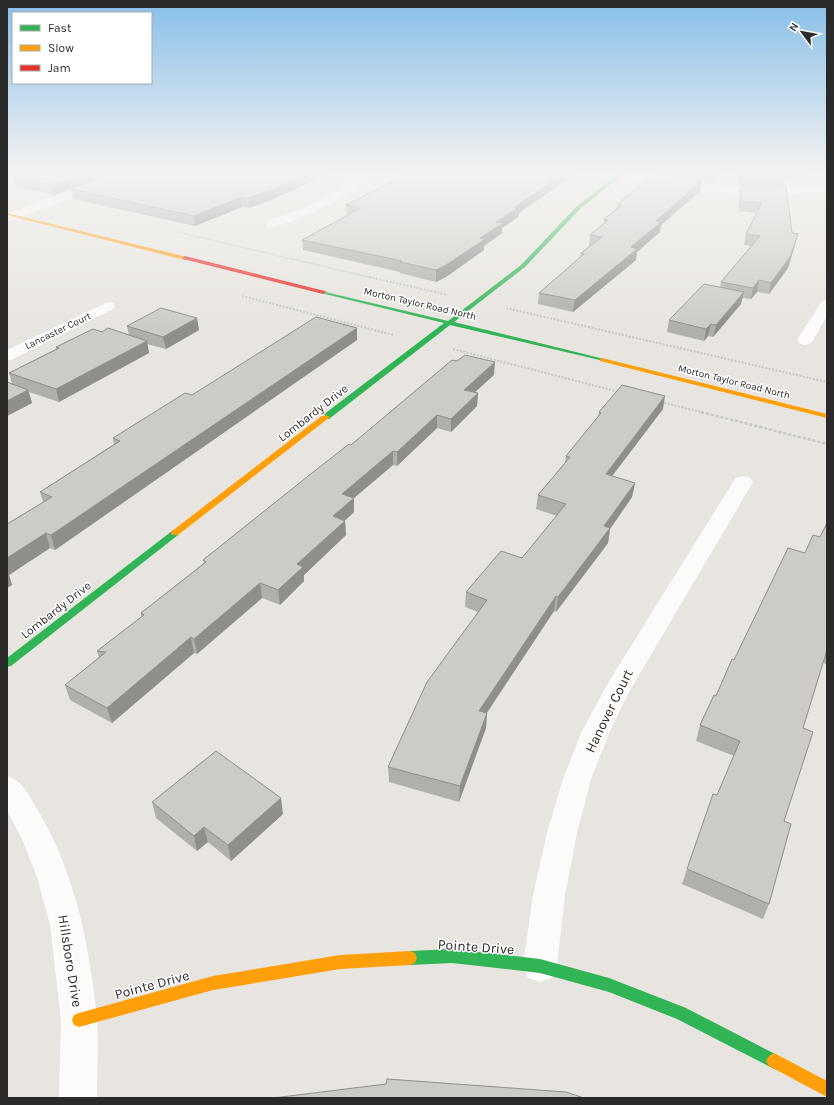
<svg xmlns="http://www.w3.org/2000/svg" width="834" height="1105" viewBox="0 0 834 1105" font-family="Karla,sans-serif">
<style>
.lines{fill:none;stroke-linecap:round;stroke-linejoin:round}
.path-far2{stroke:#c8c7c7;stroke-width:1.5;stroke-dasharray:1.5 1;stroke-linecap:butt}
.path-far1{stroke:#c8c7c7;stroke-width:2;stroke-dasharray:2 1.5;stroke-linecap:butt}
.path{stroke:#c8c7c7;stroke-width:2.5;stroke-dasharray:3 2;stroke-linecap:butt}
.street{fill:#fcfbfa;fill-rule:evenodd}
.fast{fill:#30b455;fill-rule:evenodd}
.slow{fill:#ff9f0a;fill-rule:evenodd}
.jam{fill:#e5322d;fill-rule:evenodd}
.wall{fill:#b0afab}
.shaded-wall{fill:#908e8b}
.building{fill:#cdcbc7;stroke:#908e8b}
.labels{text-anchor:middle;dominant-baseline:central;stroke-width:3;stroke-linejoin:round;paint-order:stroke}
.far-street-label{font-size:10px;fill:#2a2a2a;stroke:#fff}
.street-label{font-size:12px;fill:#2a2a2a;stroke:#fff}
.near-street-label{font-size:14px;fill:#2a2a2a;stroke:#fff}
</style>
<rect width="100%" height="100%" fill="#e8e5e0"/>
<g class="lines">
<path class="path-far2" d="M177,232L373,278"/>
<path class="path-far1" d="M369,277L448,295
M242,296L394,335
M506,308L827,382
M453,349L619,392
M661,402L705,413"/>
<path class="path" d="M701,412L827,444"/>
<path class="street" d="M119,172H135L134,174L7,222V214Z
M359,172H370C365,179 361,185 354,191C341,200 280,230 267,227L265,224L267,221C295,211 341,198 359,172Z
M618,172C645,172 672,179 699,183C742,188 784,190 827,187V193C757,199 690,189 622,177L618,176L617,174Z
M827,300V316L813,340L811,343L805,345L799,343L797,340L820,304L822,301Z
M108,302L113,303L115,306L113,309L13,359L7,361V350Z
M743,476L750,478L753,482L629,692L610,731L591,779L577,833L565,895L557,966L552,978L540,982L528,978L523,966L533,895L547,833L563,779L582,731L608,683L733,482L736,478Z
M7,776C25,782 30,798 40,814C76,876 90,948 97,1019C99,1045 97,1072 97,1098H59L61,1020L50,925L37,877L22,839L7,811Z"/>
<path class="fast" d="M621,172H626L581,208L525,267L454,322L604,359V361L450,325L329,419H323V415L444,323L321,293V291L448,321L521,265L577,206Z
M175,530L179,533L178,535L11,666L7,667V658L172,531Z
M452,949L540,959L609,978L686,1008L779,1056L782,1061L779,1066L774,1069L677,1019L609,992L540,973L452,963L410,965L405,963L403,958L405,953L410,951Z"/>
<path class="slow" d="M7,213L187,257L188,258L185,260L7,215Z
M602,358L827,414V418L600,361V359Z
M323,415H326L330,417L178,535H172L171,533L172,531Z
M410,951L415,953L417,958L415,963L410,965L340,969L213,990L79,1027L74,1025L72,1020L74,1015L79,1013L213,976L340,955Z
M774,1053L827,1081V1097L769,1066L766,1061L769,1056Z"/>
<path class="jam" d="M185,256L325,291L326,292L323,294L183,259V257Z"/>
</g>
<path class="wall" d="M114,172L54,195L14,186L12,176Z
M116,172H331L271,200L249,208L242,207L195,226L73,199L71,189Z
M411,172H578L519,213L518,217L502,228V233L484,246V250L446,277L436,282L400,273V272L303,250L302,240L348,215H347L346,205Z
M665,172H720L709,183L701,181L700,191L661,225L660,232L637,252L636,260L573,312L538,304L539,293L580,257L581,253L590,246L589,245L590,235L604,224V219L616,210L617,204L665,176Z
M738,172H817L815,174L785,178L783,186L795,245L788,268L769,294L757,292L751,299L742,298L741,304L713,337L708,336L704,341L667,332L669,320L720,287L721,282L751,246L744,245L746,234L757,213L739,211V194L740,185H738Z
M197,318L199,330L166,349L147,344L149,353L59,402L29,392L32,403L7,416V382L12,384L9,373L56,349V347L129,335L127,326Z
M357,328V340L55,550L50,548L9,575L12,585L7,588V524L43,502L40,492L114,444L113,438L192,395Z
M494,375L474,392L478,393L477,406L451,432L437,428L397,466L393,465L354,498V512L345,520L346,535L304,575V581L280,605L262,598L197,654L194,653L112,723L70,700L65,685L99,658L97,651L141,617V613L204,563L203,560L351,445Z
M663,409L612,476L635,483L632,497L610,529L608,543L556,612L554,611L487,713L486,728L459,802L389,782L388,767L478,612L465,607L466,592L522,558L557,516L536,509L538,495L565,463L566,456L598,417L599,412Z
M827,523V661L826,664L823,663L803,728L784,821L769,904L763,919L682,884L687,869L734,756L696,741L700,725L716,696L734,660L805,553L820,537Z
M152,802L283,814L231,861L208,842L197,851L156,818Z"/>
<path class="shaded-wall" d="M87,172H114L54,195L52,185Z
M310,172H331L271,200L249,208L248,198Z
M565,172H578L519,213L518,217L502,228V233L484,246V250L446,277L436,282V270L480,238L496,222L515,207Z
M711,172H720L709,183L710,173Z
M783,172H817L815,174L785,178Z
M701,181L700,191L661,225L660,232L637,252L636,260L573,312L575,300L631,247L656,221Z
M241,197L242,207L195,226L194,216Z
M798,234L795,245L788,268L769,294L771,283Z
M759,280L757,292L751,299L753,288Z
M744,292L741,304L713,337L716,325Z
M197,318L199,330L166,349L163,337Z
M711,324L708,336L704,341L706,329Z
M357,328V340L55,550L51,535Z
M147,341L149,353L59,402L56,389Z
M495,362L494,375L463,403L464,390Z
M28,390L32,403L7,416V401Z
M478,393L477,406L451,432V419Z
M665,396L663,409L603,488L606,474Z
M437,415V428L397,466V452Z
M393,451V465L354,498V512L334,531L333,516L342,494Z
M635,483L632,497L610,529L608,543L556,612L558,597L604,526Z
M345,521L346,535L304,575V581L280,605L278,590L297,564Z
M46,533L50,548L9,575L12,585L7,588V558Z
M260,583L262,598L197,654L194,639Z
M556,596L554,611L478,726L479,711Z
M191,637L194,653L112,723L107,708Z
M487,713L486,728L459,802L460,786Z
M281,798L283,814L231,861L228,845Z
M204,827L208,842L197,851L194,836Z"/>
<path class="building" d="M23,172H87L52,185L12,176Z
M116,172H310L271,190L248,198L241,197L194,216L71,189Z
M411,172H565L515,207H519L496,222L503,223L480,238L485,239L446,265L436,270L400,262L402,261L302,240L361,208L346,205Z
M740,172H784L785,177L740,176Z
M655,174L701,181L656,221L661,222L631,247L637,249L575,300L539,293L584,254L581,253L602,237L590,235L608,220L604,219L622,205L617,204Z
M740,185L786,186L792,233L798,234L790,257L771,283L759,280L753,288L721,282L760,236L746,234L762,203L741,201Z
M704,284L744,292L716,325L711,324L706,329L669,320Z
M161,308L197,318L163,337L127,326Z
M316,317L357,328L51,535L46,533L7,558V524L52,497L40,492L120,441L113,438L185,393L192,395Z
M108,328L147,341L56,389L9,373L59,348L56,347L93,329L102,332Z
M465,355L495,362L464,390L478,393L451,419L437,415L397,452L393,451L342,494L354,498L333,516L345,521L297,564L303,567L278,590L260,583L194,639L191,637L107,708L65,685L106,652L97,651L144,615L141,613L206,562L203,560L312,473L349,444L351,445L452,360L457,361Z
M7,382L28,390L7,401Z
M622,385L665,396L606,474L635,483L604,526L610,528L558,597L556,596L479,711L487,713L460,786L388,767L427,682L487,600L466,592L501,551L522,558L566,504L538,495L570,457L566,456L601,413L599,412Z
M827,523V650L803,728L813,732L784,821L791,824L769,904L687,869L713,794L717,795L740,741L700,725L714,695L716,696L732,659L734,660L788,548L805,553L813,535L820,537Z
M216,751L281,798L228,845L204,827L194,836L152,802Z
M387,1079L566,1092L584,1098H273L386,1084Z"/>
<linearGradient id="sky" x2="0" y2="1"><stop stop-color="#87bee8"/><stop offset="0.53" stop-color="#f5f3f1"/><stop offset="1" stop-color="#f5f3f1" stop-opacity="0"/></linearGradient>
<rect width="834" height="327" fill="url(#sky)"/>
<g class="labels">
<g class="far-street-label">
<text transform="translate(420 304) rotate(13)">Morton Taylor Road North</text>
<text transform="translate(58 331) rotate(-26)">Lancaster Court</text>
<text transform="translate(734 382) rotate(14)">Morton Taylor Road North</text>
</g>
<g class="street-label">
<text transform="translate(313 413) rotate(-38)">Lombardy Drive</text>
<text transform="translate(56 610) rotate(-38)">Lombardy Drive</text>
</g>
<g class="near-street-label">
<text transform="translate(609 711) rotate(-64)">Hanover Court</text>
<text transform="translate(476 947) rotate(4)">Pointe Drive</text>
<text transform="translate(70 961) rotate(81)">Hillsboro Drive</text>
<text transform="translate(152 985) rotate(-15)">Pointe Drive</text>
</g>
</g>
<rect width="834" height="1105" fill="none" stroke="#2a2a2a" stroke-width="16"/>
<rect x="12" y="12" width="140" height="72" fill="#ffffff" stroke="#aaaaaa"/>
<rect x="20" y="25" width="20" height="6" fill="#30b455" stroke="#aaaaaa"/>
<text x="48" y="32" font-size="12" fill="#2a2a2a">Fast</text>
<rect x="20" y="45" width="20" height="6" fill="#ff9f0a" stroke="#aaaaaa"/>
<text x="48" y="52" font-size="12" fill="#2a2a2a">Slow</text>
<rect x="20" y="65" width="20" height="6" fill="#e5322d" stroke="#aaaaaa"/>
<text x="48" y="72" font-size="12" fill="#2a2a2a">Jam</text>
<g transform="translate(802 32) rotate(302)" stroke="#ffffff" stroke-width="3" paint-order="stroke">
<path d="M0-3L7 15L0 10L-7 15Z" fill="#2a2a2a"/>
<text y="-6" font-size="11" font-weight="bold" text-anchor="middle" fill="#2a2a2a">N</text>
</g>
</svg>
